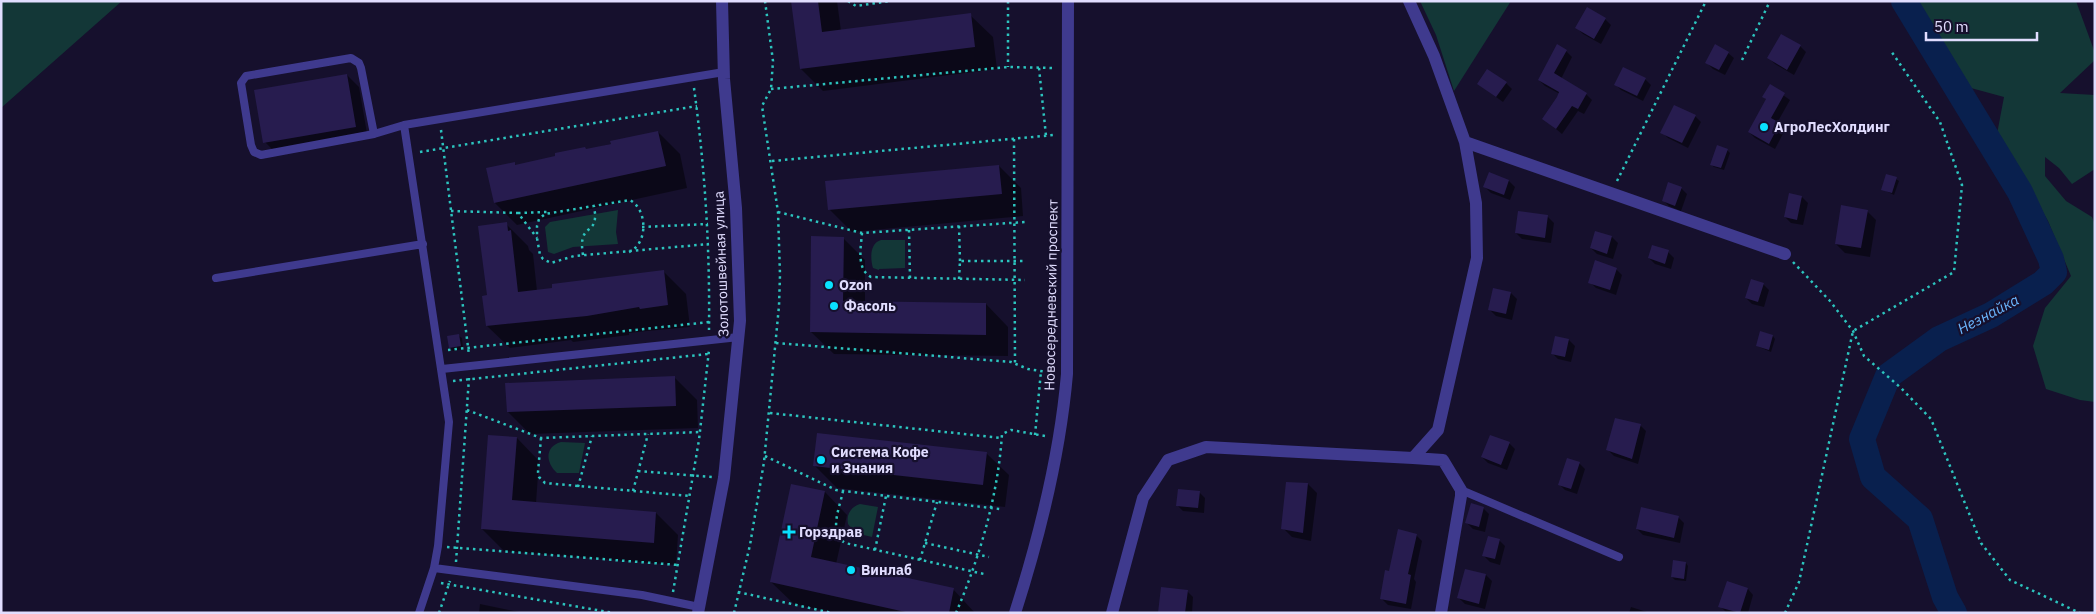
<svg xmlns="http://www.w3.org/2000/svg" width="2096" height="614" viewBox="0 0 2096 614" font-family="'IBM Plex Sans',sans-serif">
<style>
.green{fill:#133737}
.shadow{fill:#0007}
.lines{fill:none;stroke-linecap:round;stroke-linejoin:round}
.river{stroke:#09204e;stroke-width:26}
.building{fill:#271c4f}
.path{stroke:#2cc4be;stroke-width:2.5;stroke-dasharray:2.5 4;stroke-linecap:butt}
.service{stroke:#3f3a8e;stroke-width:8}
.minor{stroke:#3f3a8e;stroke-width:12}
.poi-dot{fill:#09e1ff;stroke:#16102d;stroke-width:2}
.labels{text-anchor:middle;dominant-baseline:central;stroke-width:4.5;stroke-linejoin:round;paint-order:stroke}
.poi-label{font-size:14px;font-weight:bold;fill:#e1ddff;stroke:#16102d;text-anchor:start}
.street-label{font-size:14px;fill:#e1ddff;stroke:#16102d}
.water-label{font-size:15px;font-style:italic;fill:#6bb7ff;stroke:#16102d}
</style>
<rect width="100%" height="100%" fill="#16102d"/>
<path class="green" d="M1,1H122L1,108Z
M1420,1H1511L1454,91L1436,35Z
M1918,1H2076L2095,53V60L2060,93L2095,95V169L2072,184L2059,168L2045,157V176L2066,201L2092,217L2095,225V402L2080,400L2046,389L2033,346L2045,308L2071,276L2048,221L1997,134L2004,97L1971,88Z
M618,210L616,232L618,244L573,247L554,254L548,252L545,227L550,222Z
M881,240H905V268L879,269V270L873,268C870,258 870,243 881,240Z
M561,442L585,443L579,473H557C546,463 544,447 561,442Z
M860,504L878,507L872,537L855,533L848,524C846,514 851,507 860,504Z"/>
<path class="shadow" d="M792,1H837L841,31L970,15L993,37L997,69L823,91L801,69Z
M1605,19L1611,25L1601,44L1583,34L1577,28Z
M1781,36L1800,46L1806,52L1794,75L1775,64L1769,58Z
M1566,51L1572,57L1561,79L1586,94L1592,100L1584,114L1578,111L1562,134L1544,119L1560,94L1545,86L1539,80Z
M1728,53L1734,58L1725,75L1713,69L1707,63Z
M347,75L359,87L368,139L277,154L265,142Z
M1645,79L1651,85L1643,101L1621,90L1615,84Z
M1506,83L1512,89L1503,102L1478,84Z
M1770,86L1790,100L1777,123L1785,130L1775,149L1755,138L1749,132L1767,100L1764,97Z
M1695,116L1701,122L1688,148L1668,138L1662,132Z
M658,132L680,154L687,188L517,225L495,203L514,164L517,166L587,150Z
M1727,150L1730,153L1724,170L1714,167L1711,164Z
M999,166L1021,188L1023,216L852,232L829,209Z
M1490,174L1509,181L1515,187L1510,200L1491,193L1485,187Z
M1896,179L1899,181L1894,195L1882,189Z
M1681,188L1687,194L1681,211L1669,206L1663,200Z
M1802,197L1808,203L1803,225L1791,223L1785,217Z
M1867,211L1876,220L1870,257L1845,253L1836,244Z
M1548,217L1554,223L1551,243L1522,239L1516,233Z
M506,224L528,246L529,250L533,254L537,291L663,271L686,294L690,327L647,331L629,333V335L573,342L571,340L510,348L487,326L488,296Z
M1596,232L1612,237L1618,243L1613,259L1597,254L1591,248Z
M843,238L865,260V303L986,304L1008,327V356L834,354L811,332Z
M1668,252L1674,258L1671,269L1655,264L1649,258Z
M1616,269L1622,275L1616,295L1596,288L1590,282Z
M1763,284L1769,290L1764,307L1752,304L1746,298Z
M1511,293L1517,299L1512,320L1496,316L1490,310Z
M459,336L462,338L463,349L453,351L450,348L449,338Z
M1773,336L1775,339L1771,352L1757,346Z
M1569,340L1575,346L1571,362L1558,359L1552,353Z
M675,378L697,400L698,428L530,434L508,412Z
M1640,425L1646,431L1638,464L1614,456L1608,450Z
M489,436L517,438L539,461L536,503L656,513L678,535L676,565L504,551L482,529Z
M1509,443L1515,449L1507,470L1488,463L1482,457Z
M986,453L1009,475L1005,507L837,488L815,466Z
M1579,463L1585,469L1577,494L1565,490L1559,484Z
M1308,484L1317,493L1311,541L1292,537L1283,528Z
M792,485L825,492L847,515L836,564L953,589L975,613H834L794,604L771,582Z
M1199,492L1205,498L1204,513L1183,511L1177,505Z
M1483,508L1489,514L1485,532L1473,529L1467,523Z
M1678,517L1684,523L1680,543L1643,535L1637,529Z
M1416,535L1422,541L1414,579L1416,582L1411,609L1388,605L1382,599L1390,572Z
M1499,540L1505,546L1500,565L1490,562L1484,556Z
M1686,563L1688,566L1686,581L1675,580L1672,577Z
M1486,575L1492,581L1485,609L1465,604L1459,598Z
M1748,589L1753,595L1748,613H1727L1720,606Z
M1187,591L1193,597L1192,613H1159Z
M480,604L524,613H479Z
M1631,607L1650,613H1629Z"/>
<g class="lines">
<path class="river" d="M1904,1L2020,192L2051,259L2054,272L2043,283L1991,315L1939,339L1888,376L1862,439L1873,477L1920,519L1945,597L1954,613"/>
</g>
<path class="building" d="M791,1H818L822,32L971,13L975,47L800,69Z
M1587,7L1606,18L1594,39L1575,28Z
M1781,34L1801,45L1787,70L1767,58Z
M1557,44L1567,50L1554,73L1587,93L1578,109L1572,106L1556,129L1542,119L1557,97L1559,92L1538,80Z
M1715,44L1729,52L1719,70L1705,63Z
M1623,67L1646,78L1637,96L1614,85Z
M1487,69L1507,82L1496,97L1477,84Z
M347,74L356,127L263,143L254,90Z
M1770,84L1785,93L1771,118L1780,123L1769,144L1748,132L1766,99L1762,97Z
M1674,105L1696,115L1682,143L1660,133Z
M658,131L666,166L494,203L486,168L515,162V165L555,156V153L585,147L586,149L611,144L610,141Z
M1717,145L1728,149L1721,168L1710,165Z
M999,165L1002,194L828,210L825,181Z
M1489,172L1509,180L1504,195L1483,187Z
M1886,174L1897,177L1892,193L1881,190Z
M1668,182L1682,187L1675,206L1662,201Z
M1789,193L1802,196L1797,220L1784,217Z
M1841,205L1868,210L1861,248L1835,244Z
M1518,211L1548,215L1545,238L1515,233Z
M507,222L508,231L511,230L518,292L552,288V284L664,270L668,305L640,309L639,307L587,316L486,326L482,296L487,295L478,226Z
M1595,231L1612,236L1607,254L1590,248Z
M811,236L844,237L843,301L986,303V335L810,332Z
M1652,245L1669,250L1665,264L1648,258Z
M1595,260L1617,268L1610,290L1588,283Z
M1751,279L1764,283L1758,302L1745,298Z
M1493,288L1511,292L1506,314L1488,310Z
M1760,331L1773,335L1769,350L1756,346Z
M459,334L461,346L449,348L447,336Z
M1555,336L1569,339L1565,357L1551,354Z
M675,376L676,406L507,412L505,383Z
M1615,418L1641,424L1632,459L1606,450Z
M817,433L987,452L983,485L813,466Z
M488,435L517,437L512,500L656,512L654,543L481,529Z
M1490,435L1510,442L1501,465L1481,457Z
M1567,458L1580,462L1571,489L1558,485Z
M1286,482L1308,483L1303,533L1281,529Z
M791,484L825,491L811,557L954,588L949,613H910L770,582Z
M1178,489L1200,491L1198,508L1176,506Z
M1471,503L1484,507L1479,527L1465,523Z
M1641,507L1679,516L1674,538L1636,529Z
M1398,529L1417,534L1408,574L1411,575L1406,604L1380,599L1385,570L1389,571Z
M1488,536L1500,539L1495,559L1482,556Z
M1673,560L1686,562L1684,579L1671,577Z
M1465,569L1486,574L1479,604L1457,598Z
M1727,581L1748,588L1740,613L1718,607Z
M1161,587L1188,590L1185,613H1158Z"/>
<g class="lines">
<path class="path" d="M848,1L856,6L890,1
M1008,1V67
M1742,60L1770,1
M1039,68L1046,136
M694,88C705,169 710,248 709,330
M771,89L1008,67L1055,68
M441,130L469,355
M1014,139L1015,363
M420,152L697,106
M772,161L1054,135
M1617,181L1706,1
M451,211L518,213L537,238
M778,212L862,233L1025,222
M518,213L547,212
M959,226L960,261
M642,227L708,224
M909,230L910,278
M862,233C861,247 856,269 871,277L1025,280
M629,252C648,244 648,210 630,200L545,214L539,219L537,226V238L540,255L543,259L551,263L574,256L709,244
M583,255C578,225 594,234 595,218C596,215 594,210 594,206
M1793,262L1830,301L1853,331L1864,356L1901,388L1931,419L1981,543L2010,580L2080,613
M959,279L960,261H1025
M776,343L1011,362L1028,369L1053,373
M448,350L709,322
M453,381L708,354
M467,410L541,438L700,432
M770,413L1001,438
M1035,435L1041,371
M541,438L538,472L539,477L545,483L690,496
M765,456L836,490L1000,509
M638,471L712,477
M578,487L592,436
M633,491L648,434
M843,491C840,507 828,532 845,543L984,574
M925,543L989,557
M447,547L678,565
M875,550L886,496
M920,560L937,502
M456,562L469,378
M441,583L614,613
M673,592L699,440L709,350
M738,592L832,613
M439,613L450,581
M734,613L750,545L764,462L779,306L780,275L778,212L762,106L771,89L773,61L765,1
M956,613C980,556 998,496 1002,434L1011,430L1045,436
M1785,613L1799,582L1853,331L1954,272L1962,185L1940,122L1891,51"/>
<path class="service" d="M404,125L449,422L438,546L434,568L419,613
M374,134L361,68L359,63L351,58L246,76L241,83L251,145L254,152L261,155L374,134L404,125L724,72
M216,278L423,244
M442,369L739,337
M1461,490L1619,557
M434,568L642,595L699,607"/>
<path class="minor" d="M1465,142L1785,254
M1413,458L1443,460L1461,490V496L1441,613
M698,613L724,478L740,321L736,208L724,79L722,1
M1015,613C1040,535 1060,455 1067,374L1068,1
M1112,613L1143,498L1168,460L1206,447L1413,458L1438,430L1477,258L1476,203L1465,142L1434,56L1409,1"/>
</g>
<g class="poi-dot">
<circle cx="1764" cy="127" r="5"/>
<circle cx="829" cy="285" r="5"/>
<circle cx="834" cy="306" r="5"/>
<circle cx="821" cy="460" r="5"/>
<path d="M786.5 524.5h5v5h5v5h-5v5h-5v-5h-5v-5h5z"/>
<circle cx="851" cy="570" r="5"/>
</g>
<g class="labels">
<g class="poi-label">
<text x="1774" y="127">АгроЛесХолдинг</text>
<text x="839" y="285">Ozon</text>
<text x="844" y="306">Фасоль</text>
<text x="831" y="452">Система Кофе<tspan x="831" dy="16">и Знания</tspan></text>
<text x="799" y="532">Горздрав</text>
<text x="861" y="570">Винлаб</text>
</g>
<g class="street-label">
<text transform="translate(721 264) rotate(-92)">Золотошвейная улица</text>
<text transform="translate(1051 295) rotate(-89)">Новосередневский проспект</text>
</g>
<g class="water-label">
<text transform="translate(1988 314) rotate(-28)">Незнайка</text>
</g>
</g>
<rect width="2096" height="614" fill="none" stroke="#e1ddff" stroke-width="5"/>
<path d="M1926 32v8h111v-8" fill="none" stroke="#e1ddff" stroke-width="2.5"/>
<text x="1934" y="32" font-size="15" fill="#e1ddff" stroke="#16102d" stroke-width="4" paint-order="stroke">50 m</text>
</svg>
